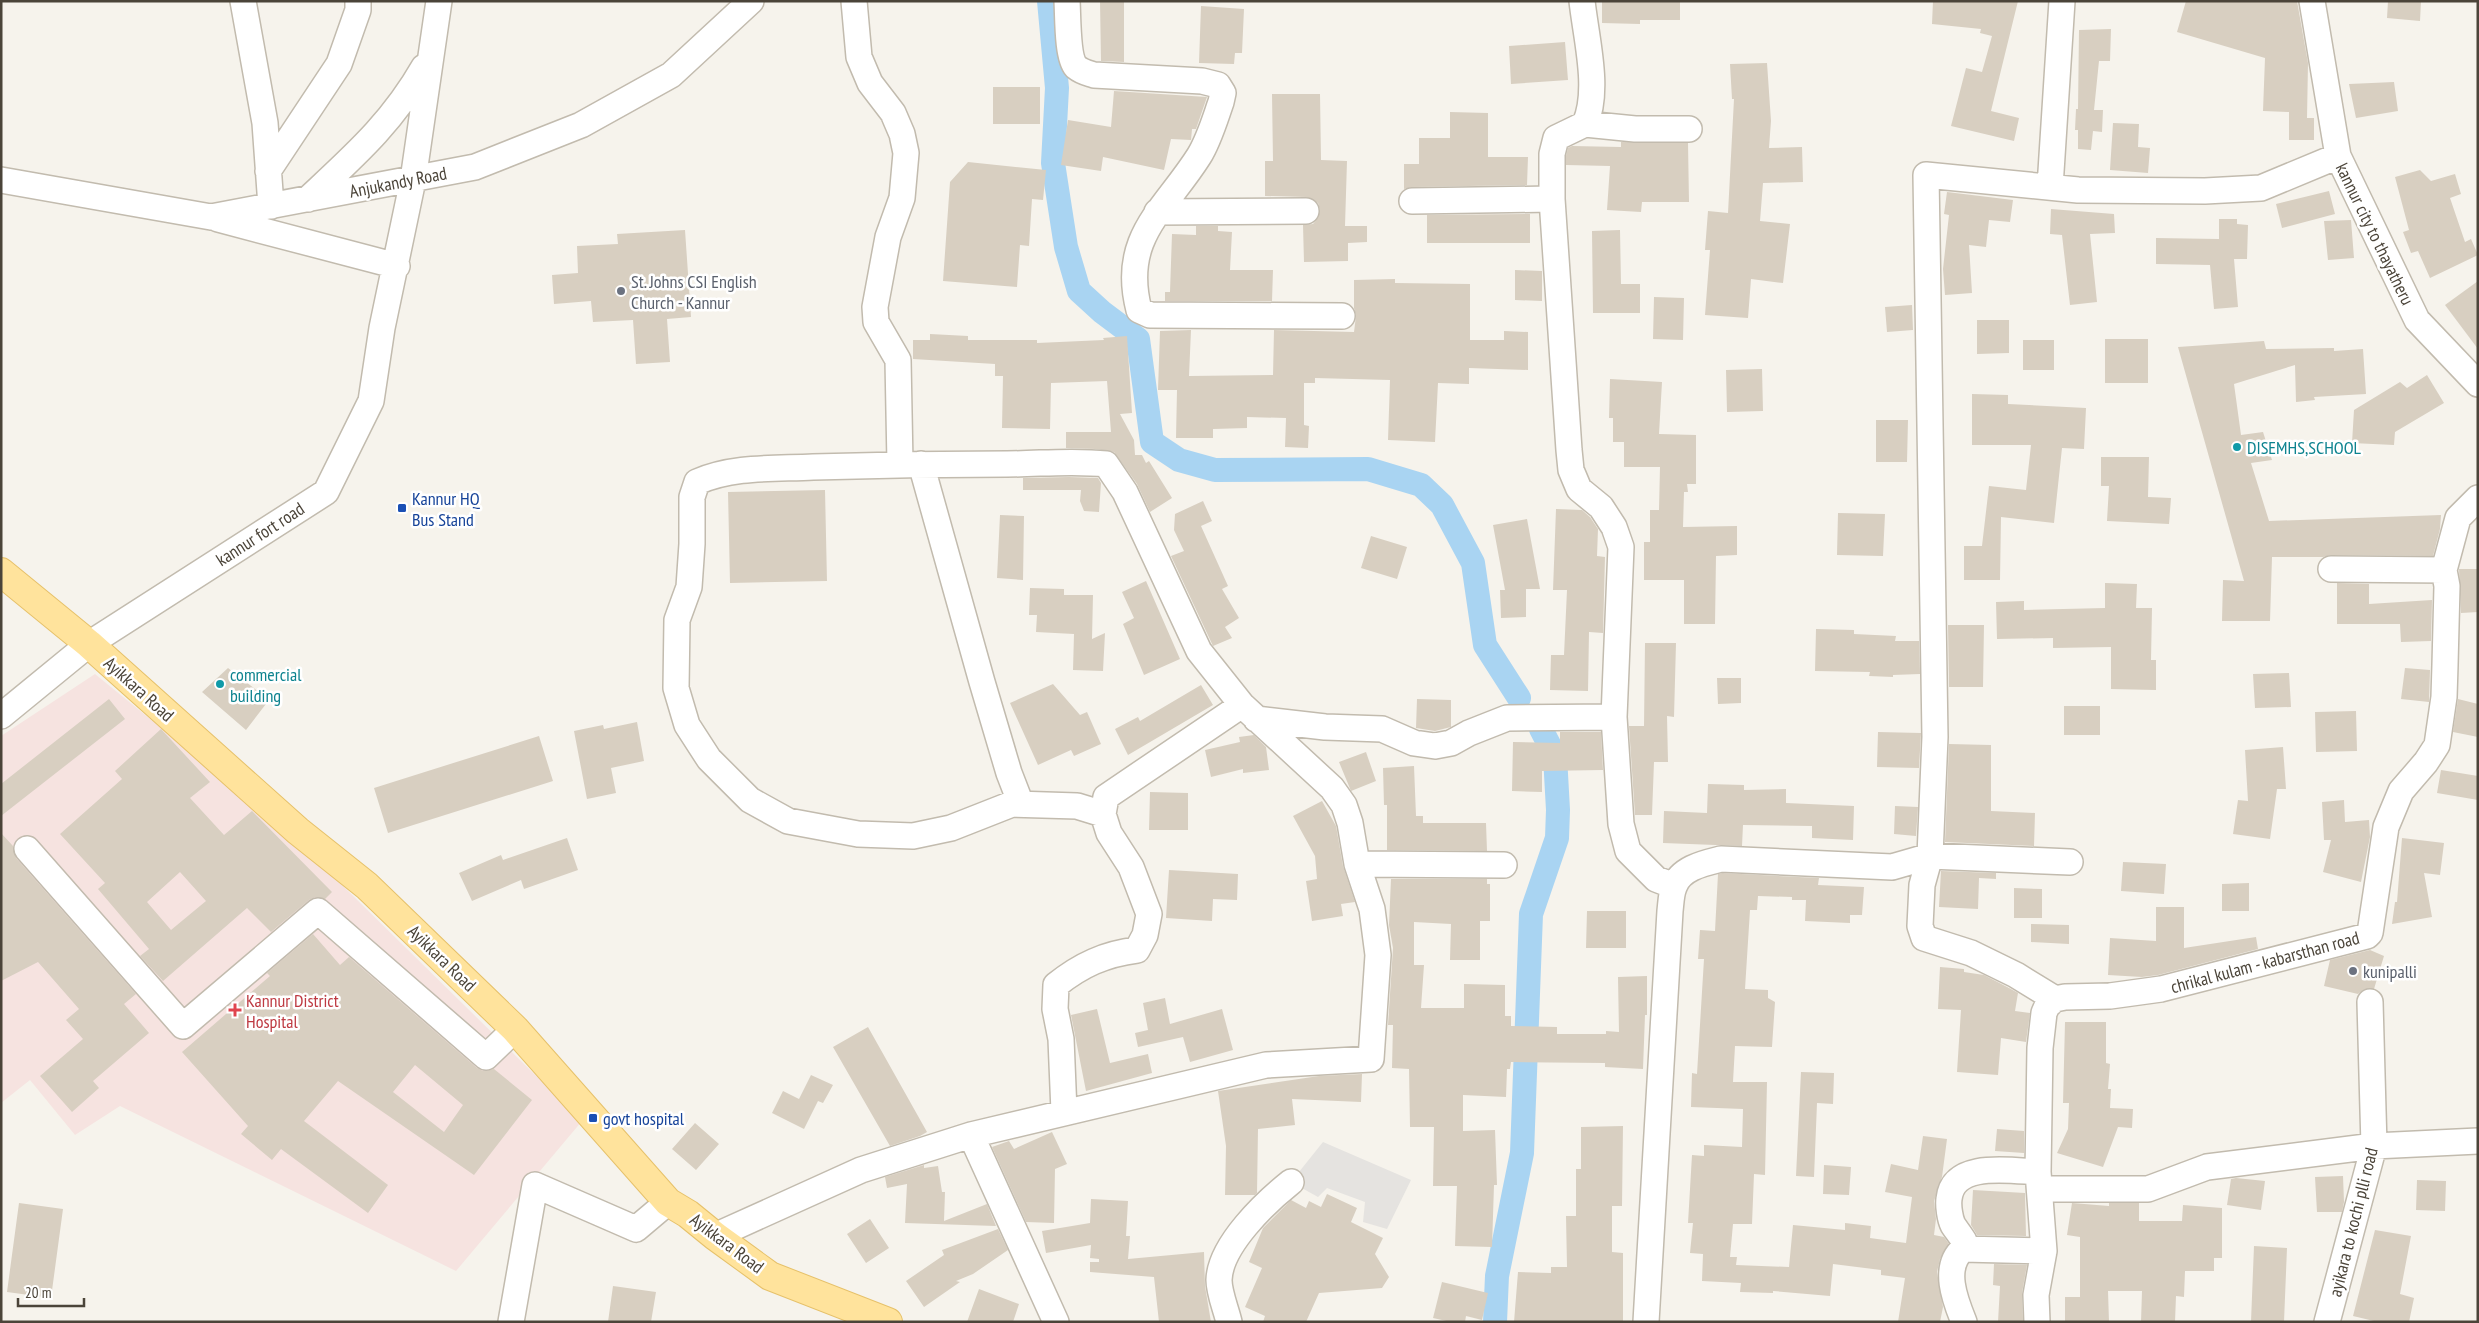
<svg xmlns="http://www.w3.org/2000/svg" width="2479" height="1323" viewBox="0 0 2479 1323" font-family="'PT Sans Narrow',sans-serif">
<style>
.medical{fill:#f6e3e0}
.parking{fill:#e5e3e0}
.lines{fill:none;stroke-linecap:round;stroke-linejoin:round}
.canal{stroke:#a9d4f2;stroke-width:24}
.building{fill:#d8cfc1;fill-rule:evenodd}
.minor-casing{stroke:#c2bbae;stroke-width:28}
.major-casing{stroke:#e6c16a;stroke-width:30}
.minor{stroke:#fff;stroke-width:25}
.major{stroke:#ffe39c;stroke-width:28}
.worship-dot{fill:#6b7280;stroke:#fff;stroke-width:2}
.culture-dot{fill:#0f9aa8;stroke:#fff;stroke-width:2}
.transit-dot{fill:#1a4fb4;stroke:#fff;stroke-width:2}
.health-dot{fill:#e0444e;stroke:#fff;stroke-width:2}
.labels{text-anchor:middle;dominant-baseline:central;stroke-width:5;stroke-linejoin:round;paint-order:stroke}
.street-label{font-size:18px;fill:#4b4439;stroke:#fff}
.worship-label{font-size:18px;fill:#5b616d;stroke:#fff;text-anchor:start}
.culture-label{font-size:18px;fill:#0d838f;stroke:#fff;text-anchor:start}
.transit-label{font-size:18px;fill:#164399;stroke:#fff;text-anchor:start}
.health-label{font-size:18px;fill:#be3a42;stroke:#fff;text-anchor:start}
</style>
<rect width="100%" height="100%" fill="#f6f3ec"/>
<path class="medical" d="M95,674L285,829L582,1121L456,1271L120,1106L75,1135L30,1080L1,1103V736Z"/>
<path class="parking" d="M1323,1142L1411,1180L1387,1229L1363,1222L1365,1202L1327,1188L1318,1197L1291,1182Z"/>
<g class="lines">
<path class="canal" d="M1049,1L1057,88L1053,163L1066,247L1079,291L1102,312L1138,339L1152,442L1179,460L1215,470L1368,469L1421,485L1442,505L1473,563L1485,645L1519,698
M1495,1322L1497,1276L1522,1153L1531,914L1557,838L1558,810L1555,756L1541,729"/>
</g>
<path class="building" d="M1100,1H1124V62L1101,61Z
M1602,1H1680V20H1640V24L1602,23Z
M1933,1H2018L1991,111L2019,118L2014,141L1951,126L1966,68L1982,72L1992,36L1980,33L1981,29L1932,24Z
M2186,1H2297L2308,63L2307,118H2314V140H2289V112L2263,111L2265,58L2177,32Z
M2388,1H2421L2420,21L2387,18Z
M1201,6L1244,9L1242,53H1235L1234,64L1199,63Z
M2111,29L2110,61H2099L2094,110H2103L2102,132L2093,131L2091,150L2078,149V130H2075L2076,109H2078L2079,30Z
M1565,42L1568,80L1511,84L1509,46Z
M1767,63L1771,121L1769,148L1802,147L1803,182L1763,183L1760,221L1790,224L1783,283L1751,279L1748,318L1705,315L1710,250H1705L1708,211L1728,213L1734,99H1732L1730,64Z
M2394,82L2398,111L2356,118L2349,84Z
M993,87H1040V124H993Z
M1114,91L1207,97L1196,129H1192L1191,140L1171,139L1164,170L1103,157L1101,171L1061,165L1068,120L1111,127Z
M1272,94H1320L1321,160L1347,161L1345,226H1367V242L1348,243V261L1304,262L1303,225L1313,224L1318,218L1320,210L1318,203L1306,197L1265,196V161H1273Z
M1450,112L1488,113V157H1528L1527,185L1412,187L1404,189V164H1419V138H1450Z
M2113,123L2139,124L2138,147L2150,148L2148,173L2110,170Z
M1621,142L1688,143L1689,202H1642L1641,212L1607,210L1610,166L1566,165V156L1568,148L1572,146L1621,147Z
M968,162L1046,170L1043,200L1032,199L1029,246L1020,245L1017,287L943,281L950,182Z
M2420,170L2431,181L2455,174L2461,194L2450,198L2465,242L2471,239L2478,255L2430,278L2418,251L2411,253L2403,232L2409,230L2395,177Z
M2329,191L2335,214L2282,228L2276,204Z
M1947,192L2013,200L2010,222L1989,220L1986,247L1969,245L1972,293L1945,295L1943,269L1949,215L1944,214Z
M2051,209L2114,214L2115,233L2090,234L2097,302L2070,305L2062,235L2050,234Z
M1530,214V243H1427V215Z
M2219,219H2237V224L2248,225L2247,259H2234L2238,307L2214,309L2210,265L2156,264V238L2219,239Z
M2351,220L2354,258L2328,260L2324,221Z
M1196,226H1218V231L1232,232L1230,270H1273L1272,301H1165V292H1170L1172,234L1196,235Z
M685,230L691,317L667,319L670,362L636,364L633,320L593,322L591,301L554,304L552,275L578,273L577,246L618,244L617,234Z
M1620,230L1621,284H1640V313H1593L1592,231Z
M1515,270L1542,271V301L1515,300Z
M1395,279V283L1470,284V340H1504V331L1528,332V370L1469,368V384L1438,383L1435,442L1388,440L1390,380L1315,378V383H1304V425L1309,426L1308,448L1285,447L1286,418L1247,417V428L1213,429V438H1176L1177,390H1158L1160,331L1191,330L1189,376L1273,375L1274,330L1354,332L1356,316L1354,308V280Z
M2478,281V349L2445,305Z
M1654,297L1684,298L1683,340L1653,339Z
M1912,305L1913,330L1887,332L1885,307Z
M1977,320H2009V353L1977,354Z
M930,334L968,336V340H1037V343L1104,340L1103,338L1127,336L1132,413L1120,414L1134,440L1135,455H1142L1146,463L1149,461L1172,498L1150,512L1137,484L1114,452L1095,449L1066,448V432H1111L1107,381L1051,383L1050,429L1002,428L1003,376H995V364L913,359V340H930Z
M2105,339H2148V383H2105Z
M2023,340H2054V370H2023Z
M2264,341L2266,349L2334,348V351L2363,349L2366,394L2314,397L2315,400L2296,402L2295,365L2234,384L2241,435L2263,432L2272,460L2251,463L2269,521L2441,515L2440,529L2433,556L2331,555L2323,557H2272L2270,621H2222L2223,580L2244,581L2178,347Z
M1762,369L1763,411L1727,412L1726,370Z
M2427,375L2444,403L2395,432L2394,445L2352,443L2354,410L2400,382L2407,388Z
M1610,379L1662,382L1659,434L1696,435V484H1687L1688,492H1684L1683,527L1737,526V555L1716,556L1715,624H1684V580H1644V542H1650V510H1659L1660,467H1624V442H1613V418H1609Z
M1972,394L2008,395V404L2086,408L2084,449L2062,448L2054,523L2001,517L2000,580H1964V546H1982L1989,486L2026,490L2031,445H1972Z
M1876,420H1908L1907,462H1876Z
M2101,457H2149L2148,497L2171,498L2169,524L2107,521L2109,486H2101Z
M1069,477L1098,478L1101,483L1099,512L1084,511L1080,501L1081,490H1023V478Z
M825,490L827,581L730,583L728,492Z
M1203,501L1212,521L1201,526L1228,586L1222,589L1239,618L1225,627L1232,638L1213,646L1171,556L1184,551L1174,530L1175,514Z
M1556,509L1582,510L1590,517L1598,529L1597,556L1605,557L1603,633L1589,632L1588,691L1550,690L1551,655H1564L1567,590H1553Z
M1838,513L1885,514L1883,556L1837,555Z
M1000,515L1024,516L1023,580L997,578Z
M1527,519L1540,589H1526V617L1501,618L1500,590H1505L1493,525Z
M1371,536L1407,547L1397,579L1361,568Z
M2459,569H2478V612L2461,613Z
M1146,581L1180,659L1144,675L1123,624L1134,618L1122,592Z
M2105,583L2137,584L2136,608H2152L2151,660H2156V690L2111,689V647L2053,648V638L1997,639L1996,602L2024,601V610L2105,608Z
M2337,583L2369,584V604L2432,600L2431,641L2401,642L2400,624H2337Z
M1030,588L1064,589V595H1093L1092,639L1105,633L1103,671L1073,670L1074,634L1036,632L1037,615H1029Z
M1948,625H1984L1983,687H1949Z
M1816,629L1854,630V634L1896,636L1895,641H1919L1920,674L1893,675V677L1869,676L1870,672L1815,671Z
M1645,643H1676L1674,717L1667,716L1668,762H1654L1652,815H1635L1629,726H1644Z
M228,668L269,700L246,730L202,692Z
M2405,668L2430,670L2429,702L2401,699Z
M2289,673L2291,707L2255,708L2253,674Z
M1717,678H1741V703L1718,704Z
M1053,684L1080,715L1087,712L1101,744L1074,756L1071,750L1038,765L1010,703Z
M1201,685L1213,705L1128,755L1115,729L1138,717L1140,721Z
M109,699L125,719L1,816V784Z
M1417,699L1451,700V727L1435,731L1416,728Z
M2458,699L2478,704V737L2453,732Z
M2064,706H2100V735H2064Z
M2356,711L2357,751L2316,752L2315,712Z
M637,722L644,761L611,768L616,793L587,799L574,731L603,725L604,729Z
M161,729L210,782L190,798L224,835L252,811L332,892L325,899L315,897L309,900L271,932L247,908L163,981L140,956L149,949L98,889L105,883L60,834L122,779L115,771ZM180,872L206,901L171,930L147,902Z
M1560,732H1601L1603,770L1542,771V792L1512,791L1513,742L1560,743Z
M1878,732L1921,733L1919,768L1877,767Z
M1254,735L1266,747L1269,770L1243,773V769L1211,777L1205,750L1240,742L1239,737Z
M539,736L553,781L388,833L374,788Z
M1949,744L1991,745V811L2035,813L2034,846L1945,842Z
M2283,747L2286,789H2277L2270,839L2233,834L2238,800L2248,801L2245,750Z
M1366,752L1376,781L1351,791L1339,762Z
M1414,766L1416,816H1423V823H1486L1487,851L1387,850V805H1384L1383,768Z
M2441,770L2478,776V800L2437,793Z
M1708,784L1744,785V790L1786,789V803L1854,806L1853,840L1812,838V826L1743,825L1742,846L1663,843L1664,811L1707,813Z
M1150,792L1188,793V830H1149Z
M2344,800L2345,822L2369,820L2370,837L2361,882L2323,872L2331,840H2324L2322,802Z
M1322,801L1336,826L1343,866L1355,902L1341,904L1343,916L1312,921L1306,881L1317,879L1315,856L1293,816Z
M1895,806L1918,807L1916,836L1894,834Z
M1,833L13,846L16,858L136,994L124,1004L149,1033L93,1081L99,1088L72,1112L40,1076L83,1039L66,1020L79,1009L38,962L1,981Z
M567,838L578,870L524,889L521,880L472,901L459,873L501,855L503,860Z
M2402,838L2444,843L2440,875L2424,873L2432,917L2392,924L2395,902H2397Z
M2123,862L2166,864L2164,894L2121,891Z
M1169,870L1238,874L1237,900L1213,899L1212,921L1166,918Z
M1941,871L1996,873V879L1979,878L1978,909L1939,907Z
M1722,873L1819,878L1818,885L1864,887L1862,915H1850V923L1805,921L1806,900H1792V897L1758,896L1757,910H1750L1745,989L1768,990V998L1775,1002L1772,1047L1735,1046L1733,1082H1767L1765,1175L1754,1174L1752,1224H1733L1730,1257H1737L1736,1265L1789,1267L1793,1225L1845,1230V1223L1871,1226L1870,1238L1906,1243L1912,1197L1885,1192L1891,1164L1918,1170L1923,1136L1947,1139L1942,1177L1934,1201L1936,1219L1934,1235L1944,1237L1949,1244L1940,1259L1937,1272L1943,1307L1940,1322H1898L1905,1278L1881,1275V1270L1833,1264L1830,1296L1773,1291V1293L1740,1292L1741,1283L1702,1281L1703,1254L1690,1253L1693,1223H1688L1692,1155L1704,1156V1145L1742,1147L1743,1109L1691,1107L1692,1073L1697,1074L1704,959H1698L1700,930L1715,931L1718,874Z
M1391,879H1487V884H1490V921H1480V960H1450L1451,924L1414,922V965H1424L1421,1008H1464V984L1505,985V1016H1511V1026L1557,1027V1034H1606V1031L1619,1032L1618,977L1647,976V1015H1645L1643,1069L1605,1067V1063L1511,1062L1510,1069H1507L1506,1097L1463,1095V1131L1495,1130L1497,1185H1494L1492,1247L1455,1246L1457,1186H1433L1434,1127H1410L1409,1069L1392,1068L1393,1025H1388L1393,948L1389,925Z
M2249,883V911H2222V884Z
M2014,888L2042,889V918H2014Z
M2156,907H2184V948L2256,937L2258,949L2158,975L2142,977L2108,975L2110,938L2156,941Z
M1587,911H1626V948H1586Z
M2031,924L2069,925V944L2031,942Z
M313,934L340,965L349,957L477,1068L483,1071L494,1069L532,1100L474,1175L338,1081L304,1121L388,1185L368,1213L281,1149L272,1160L241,1134L248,1126L182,1052L270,976L267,973ZM415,1065L463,1105L444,1132L393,1092Z
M2370,950L2384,956L2374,989L2363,990L2358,994L2324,986L2330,960Z
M1940,967L1964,969V972L1984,975L2009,988L2018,993L2015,1011L2030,1013L2026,1042L2001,1038L1998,1075L1957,1072L1961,1010L1938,1009Z
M1165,998L1170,1024L1222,1009L1233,1050L1190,1062L1183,1037L1138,1047L1135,1033L1148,1030L1143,1003Z
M1097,1009L1110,1063L1148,1054L1152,1073L1086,1091L1071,1015Z
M2065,1022H2106V1063L2110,1064L2108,1089H2111L2110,1108L2133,1109L2132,1128L2118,1127L2103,1167L2057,1153L2068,1129L2069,1103H2063Z
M868,1027L927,1132L920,1136L890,1146L833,1047Z
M1801,1072L1834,1073L1833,1104L1817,1103L1814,1177L1796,1176Z
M1362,1074L1361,1102L1292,1099L1295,1125L1258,1129L1257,1193L1255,1195H1225L1226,1146L1218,1091L1319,1076Z
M811,1075L833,1085L823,1103L818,1101L804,1129L772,1113L783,1091L799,1099Z
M695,1123L719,1144L696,1170L672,1149Z
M1623,1126L1622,1206H1612V1252L1623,1253V1322H1514L1518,1272L1551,1273V1267H1567L1566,1216H1576V1169H1581V1127Z
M1997,1129L2024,1131V1153L1995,1151Z
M1052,1132L1067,1164L1055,1169L1054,1223L1026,1222L992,1147L1009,1141L1014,1149Z
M924,1165V1168L938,1166L942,1192H945L944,1221L987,1204L996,1226L905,1223L907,1184L887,1188L885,1177Z
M1824,1165L1851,1167L1849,1195L1823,1194Z
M2343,1176L2344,1202L2342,1212H2317L2315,1177Z
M2236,1178L2265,1181L2261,1210L2227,1205L2231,1179Z
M2417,1180L2446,1181L2445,1211L2416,1210Z
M1973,1190L2025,1193L2026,1236L1977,1235L1971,1225Z
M1327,1194L1357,1208L1351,1222L1383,1238L1375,1254L1389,1277L1382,1288L1319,1293L1306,1322H1263L1265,1316L1245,1307L1262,1268L1249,1262L1263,1228L1291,1200L1306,1208L1309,1201L1321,1207Z
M1091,1199L1128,1201L1126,1236H1130L1128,1259L1204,1252L1205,1286L1211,1322H1159L1154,1277L1090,1272V1262H1099V1259L1090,1258L1091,1245L1046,1253L1042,1231L1090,1223Z
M19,1203L63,1209L51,1298L7,1292Z
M2072,1203L2109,1206V1203H2139V1221H2182L2183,1205L2222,1208V1258H2214V1271H2185L2184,1297L2176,1296L2175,1322H2141L2142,1291H2108L2109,1322H2065V1297H2080V1237L2067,1235Z
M870,1219L889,1248L866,1263L847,1234Z
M998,1229L1008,1250L973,1274L956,1281L960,1282L924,1307L906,1281L944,1255L942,1250Z
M2375,1230L2411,1236L2400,1294L2414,1298L2409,1322H2378L2353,1316Z
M2254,1246L2287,1248L2284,1322H2251Z
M1994,1264L2027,1265L2022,1293L2023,1322H1998L2000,1286L1993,1285Z
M1442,1282L1488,1293L1482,1320L1466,1316L1465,1322H1451L1433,1318Z
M613,1286L656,1292L651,1322H608Z
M979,1289L1019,1304L1013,1322H967Z"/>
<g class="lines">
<g class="minor-casing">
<path id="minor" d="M243,1L265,123L271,206
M854,1L859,57L870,83L893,113L902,134L906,153L902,198L888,237L875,307L876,322L898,360L900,464
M1067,1C1068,16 1067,57 1076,67C1082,72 1088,73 1094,75L1202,81L1218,85L1223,93L1221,102C1215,119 1209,140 1199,156C1165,210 1120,237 1139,310L1150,315L1342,316
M1582,1C1586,38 1600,90 1585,124L1556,138L1552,154V199L1569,450L1571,470L1579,489L1601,507L1614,527L1621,547L1614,717L1621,824L1628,851L1656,879L1674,886
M2312,1L2338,156L2417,320L2478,384
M1585,124L1635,129H1689
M268,171L339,64L358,10V1
M1,180L211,217L475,167L581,125L671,75L751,1
M2050,187L2062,1
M308,199C354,156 392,123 424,67
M1412,201L1552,199
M1157,212L1306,211
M218,219L397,266
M921,464L982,682L1009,773L1021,804
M2331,569L2444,570
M1,716L89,644L326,492L371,401L382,328L413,180L439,1
M1256,719L1325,727L1382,729L1414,743L1435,746L1451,743L1469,733L1507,718L1614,717
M1103,814L1077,806L1012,804L951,828L913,836L858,834L788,821L750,800L709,759L687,725L676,688L677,620L689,587L692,544V497L697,482C733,466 775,469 813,467C878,465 942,464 1007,464C1040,464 1073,460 1106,464L1125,492L1199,651L1242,705L1332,788L1344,805L1350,823L1357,864
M27,849L183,1026L318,911L486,1057L515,1029
M2055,999L2016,975L1971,953L1924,938L1920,926L1922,885L1930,856L1935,737L1926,175L2078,190L2205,191L2261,188L2338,156
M1064,1112L1061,1039L1055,1009L1056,985C1081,965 1105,954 1137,950L1145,935L1149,914L1131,867L1109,833L1103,814L1106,797L1242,705
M971,1135L1056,1322
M2040,1189H2148L2207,1167L2374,1146L2478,1141
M715,1236L861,1170L971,1135L1266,1065L1371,1059L1378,955L1372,909L1357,864L1504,865
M1963,1249L2044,1251
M511,1322L535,1185L636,1229L668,1202
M1229,1322C1226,1309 1219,1293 1219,1280C1220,1245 1266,1202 1291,1182
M1646,1322L1670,911C1671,903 1671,894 1674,887C1680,868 1705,863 1721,859L1892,867L1930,856L2070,862
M1964,1322C1955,1300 1942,1267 1963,1249L1964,1241C1961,1236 1957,1231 1953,1225C1950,1219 1948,1206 1949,1199C1953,1160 2012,1171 2038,1172
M2037,1322L2036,1295L2044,1251L2038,1172L2040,1048L2044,1013L2047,1006L2055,999L2065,997L2110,996L2161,989L2367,936L2370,933L2386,827L2401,791L2426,762L2437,745L2444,697L2445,665L2447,586L2444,570L2458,518L2478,498
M2327,1322L2374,1146L2370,1002"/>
</g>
<g class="major-casing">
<path id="major" d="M1,572L89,644L298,831L367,886L515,1029L668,1202L688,1214L715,1236L770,1276L888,1322"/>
</g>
<use href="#minor" class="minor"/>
<use href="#major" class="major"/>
</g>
<g class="worship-dot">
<circle cx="621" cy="291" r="5"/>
<circle cx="2353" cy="971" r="5"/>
</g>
<g class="culture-dot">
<circle cx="2237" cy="447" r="5"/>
<circle cx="220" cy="684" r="5"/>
</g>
<g class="transit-dot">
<rect x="397" y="503" width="10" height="10" rx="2.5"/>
<rect x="588" y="1113" width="10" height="10" rx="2.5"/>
</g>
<path class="health-dot" d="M232.5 1002.5h5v5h5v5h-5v5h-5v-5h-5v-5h5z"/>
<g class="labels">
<g class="street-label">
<text transform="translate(398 182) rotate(-11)">Anjukandy Road</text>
<text transform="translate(2375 234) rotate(64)">kannur city to thayatheru</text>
<text transform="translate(260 534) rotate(-33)">kannur fort road</text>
<text transform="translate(139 689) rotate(42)">Ayikkara Road</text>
<text transform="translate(442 958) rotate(44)">Ayikkara Road</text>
<text transform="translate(2265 962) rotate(-15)">chrikal kulam - kabarsthan road</text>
<text transform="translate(2353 1222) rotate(-76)">ayikara to kochi plli road</text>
<text transform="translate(727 1243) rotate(37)">Ayikkara Road</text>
</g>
<g class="worship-label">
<text x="631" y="281">St. Johns CSI English<tspan x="631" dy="21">Church - Kannur</tspan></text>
<text x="2363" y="971">kunipalli</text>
</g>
<g class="culture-label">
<text x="2247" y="447">DISEMHS,SCHOOL</text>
<text x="230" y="674">commercial<tspan x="230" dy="21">building</tspan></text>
</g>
<g class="transit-label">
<text x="412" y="498">Kannur HQ<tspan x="412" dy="21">Bus Stand</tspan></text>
<text x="603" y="1118">govt hospital</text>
</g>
<g class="health-label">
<text x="246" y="1000">Kannur District<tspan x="246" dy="21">Hospital</tspan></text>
</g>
</g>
<rect width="2479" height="1323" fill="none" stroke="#4b4439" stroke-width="5"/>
<path d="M18 1298v8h66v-8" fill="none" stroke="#4b4439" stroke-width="2.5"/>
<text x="25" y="1298" font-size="15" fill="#4b4439" stroke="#ffffff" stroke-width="4" paint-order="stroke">20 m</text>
</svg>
